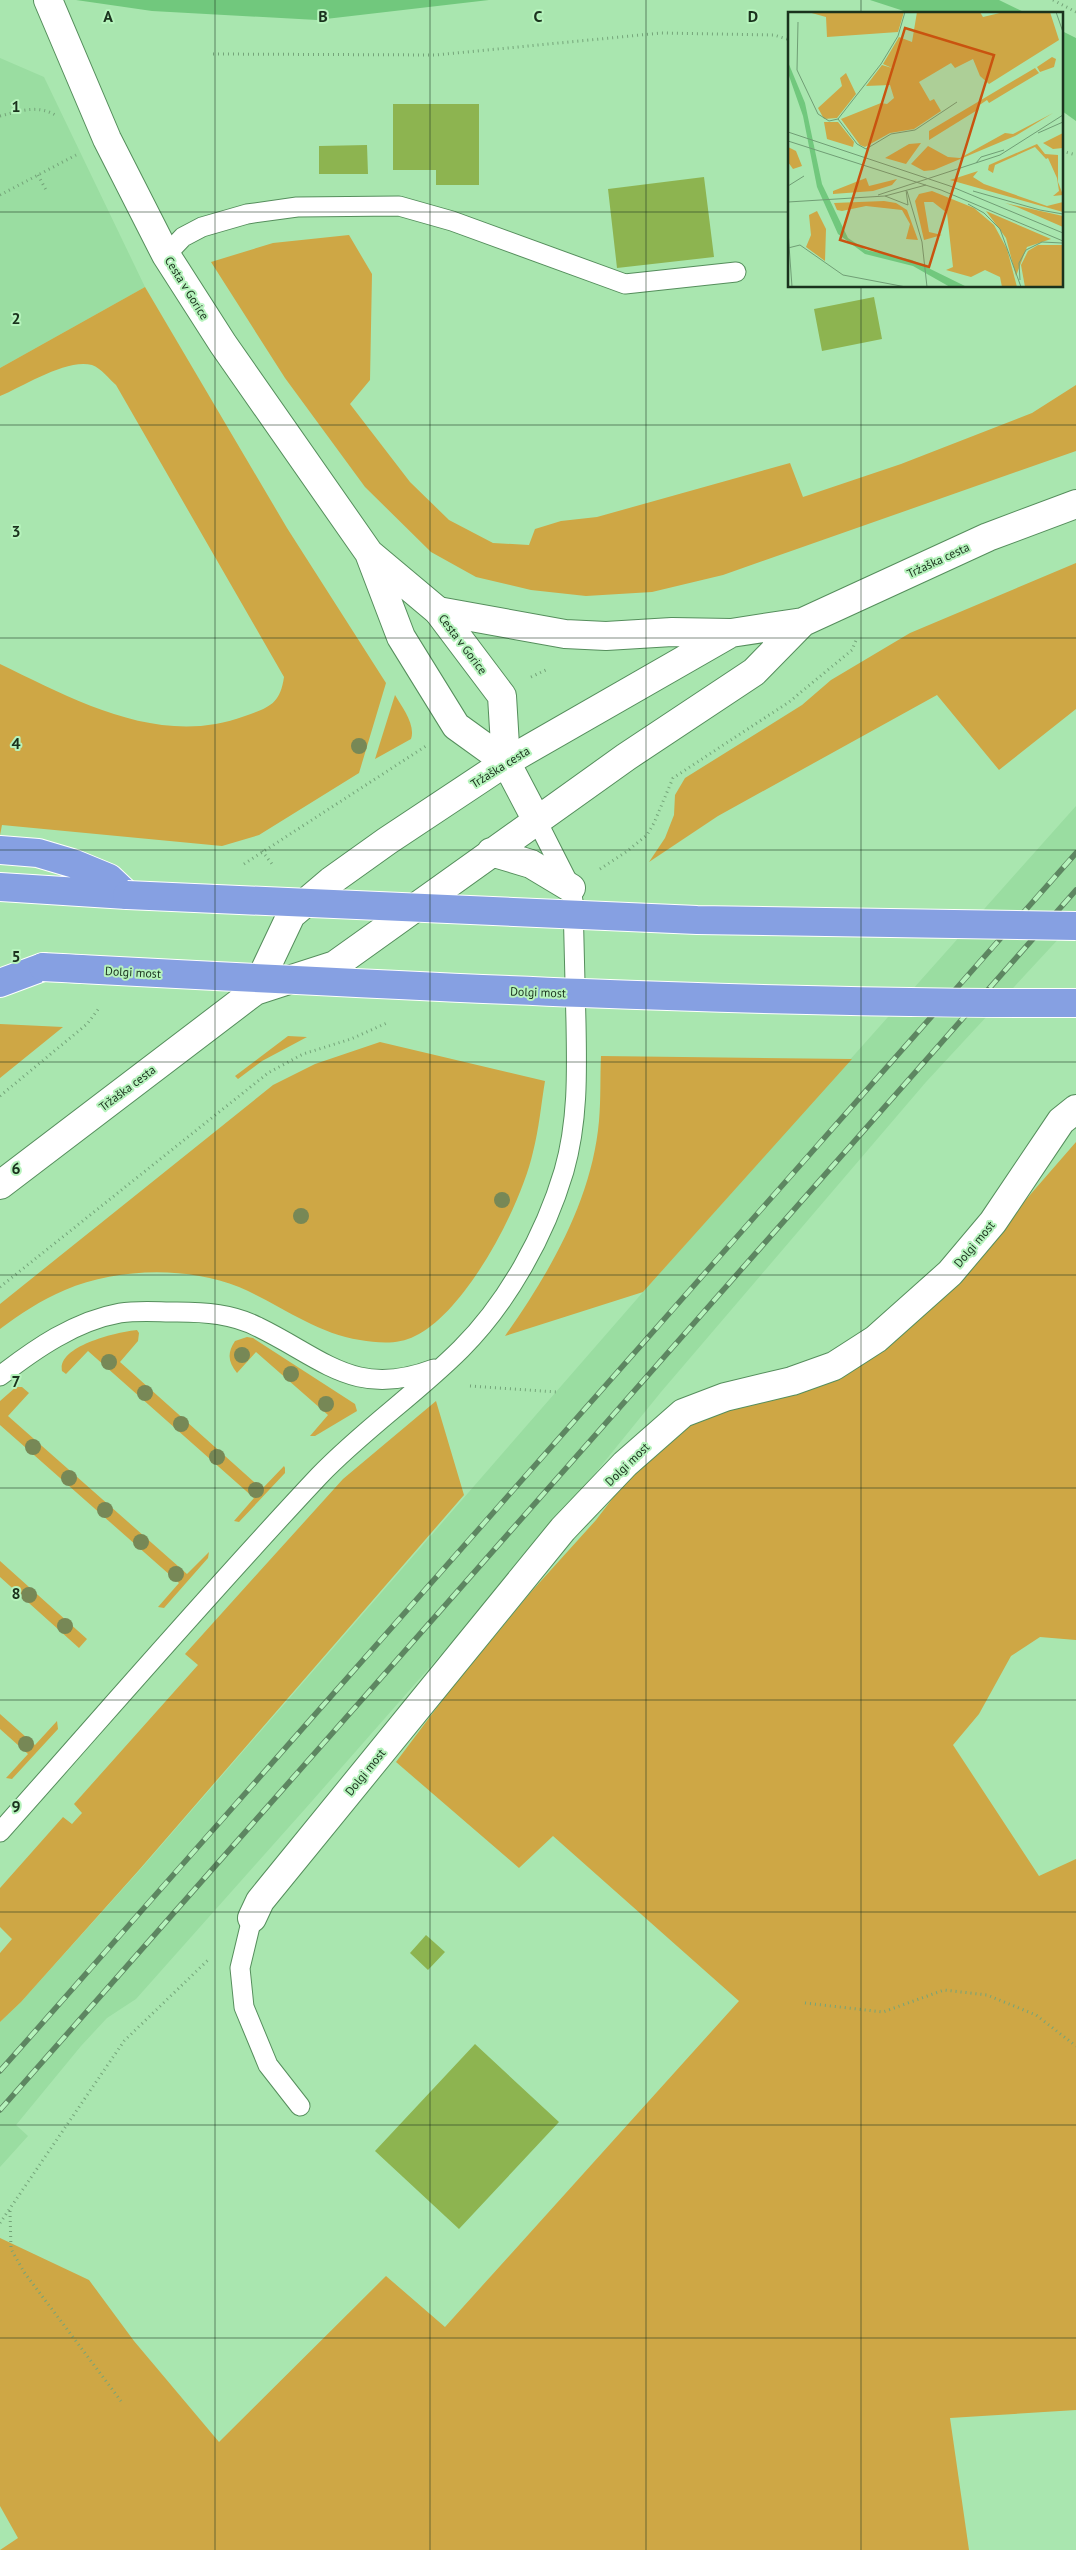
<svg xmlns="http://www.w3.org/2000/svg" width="1076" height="2550" viewBox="0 0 1076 2550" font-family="'PT Sans',sans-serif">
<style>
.built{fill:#9adda1}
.green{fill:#cea745}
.water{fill:#71c87d}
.building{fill:#8db450}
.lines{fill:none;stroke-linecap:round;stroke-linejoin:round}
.service-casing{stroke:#558e5c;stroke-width:21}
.minor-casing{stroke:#558e5c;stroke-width:30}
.tertiary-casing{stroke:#558e5c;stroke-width:30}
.secondary-casing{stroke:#558e5c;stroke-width:30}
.motorway-casing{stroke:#fff;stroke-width:30}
.path{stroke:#74a479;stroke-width:3;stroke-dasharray:1 4;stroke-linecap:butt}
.service{stroke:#fff;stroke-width:19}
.minor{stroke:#fff;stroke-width:28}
.tertiary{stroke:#fff;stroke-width:28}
.secondary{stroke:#fff;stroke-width:28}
.motorway{stroke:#86a0e2;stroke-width:28}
.rail-casing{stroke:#5d8661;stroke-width:5.5}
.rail{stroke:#b6f3bc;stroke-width:4;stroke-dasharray:11;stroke-linecap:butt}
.motorway-bridge-casing{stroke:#fff;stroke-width:30;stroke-linecap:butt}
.motorway-bridge{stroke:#86a0e2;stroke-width:28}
.tree{fill:#778856}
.grid{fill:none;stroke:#1a321d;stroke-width:1;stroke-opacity:0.55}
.labels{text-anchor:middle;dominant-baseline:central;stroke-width:4;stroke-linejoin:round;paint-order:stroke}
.street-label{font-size:12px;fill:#1a321d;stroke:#b6f3bc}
.inset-road{fill:none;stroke:#709e75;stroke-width:1}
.view{fill:#c9530f;fill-opacity:0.15;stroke:#c9530f;stroke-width:2.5}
.inset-edge{fill:none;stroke:#1a321d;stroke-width:2.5}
.grid-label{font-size:16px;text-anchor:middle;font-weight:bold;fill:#1a321d;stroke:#b6f3bc;stroke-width:4;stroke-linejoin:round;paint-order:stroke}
</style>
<rect width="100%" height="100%" fill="#a9e6af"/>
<path class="built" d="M0,58L44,77L145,287L0,368Z
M1076,806V920L926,1082L661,1392L532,1551L305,1809L136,1999L107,2018L81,2046L16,2125L28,2136L0,2167V2022L21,2002L139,1871L643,1292Z"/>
<path class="green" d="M349,235L372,274L370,380L350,404L410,482L449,520L493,543L529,545L535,529L561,521L597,517L790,463L803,497L901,464L1032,413L1076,385V451L723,575L652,592L586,596L531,590L476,577L431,552L365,487L285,378L211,262L273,243Z
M145,287L287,528L386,683L359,773L259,835L222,846L2,825L0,835V664C75,700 160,748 245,716C270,707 280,704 284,677L116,385C110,380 101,368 92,365C67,358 24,386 0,396V368Z
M1076,563V709L999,770L937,695L718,816L649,862L665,838L674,815L675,795L685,778L802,705L831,680L910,633Z
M395,695C402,707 416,725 411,739L375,759Z
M0,1024L63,1027L0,1078Z
M288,1036L307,1037L262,1061L238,1079L235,1076Z
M380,1042L545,1081C541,1105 539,1129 533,1152C521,1206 466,1312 415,1336C398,1345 378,1343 360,1340C315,1333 279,1304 239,1287C186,1266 117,1268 65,1290C41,1300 20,1314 0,1329V1304L273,1085L315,1064Z
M601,1056L852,1059L643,1292L505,1336C550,1272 592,1200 599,1121C601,1099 600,1077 601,1056Z
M1076,1142V1640L1040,1637L1011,1656L979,1714L953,1745L1039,1876L1076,1859V2410L950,2418L969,2550H0L18,2538L0,2506V2238L89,2280L134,2341L219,2442L386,2276L445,2327L739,2001L553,1836L519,1868L396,1762L450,1690L531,1592L596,1520L632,1473L690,1423L732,1408L956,1280Z
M137,1330L139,1333L138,1341L120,1362L262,1489L284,1466L285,1468V1473L239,1522L234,1521L254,1498L88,1351L66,1374L62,1371C57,1346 117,1332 137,1330Z
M247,1337L253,1338L355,1404L357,1411L315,1436H310L328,1415L256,1352L237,1373C228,1362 227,1353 235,1341Z
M16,1387H22L29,1393L8,1416L187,1574L209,1552L208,1558L164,1608L158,1607L179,1583L0,1425V1401Z
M436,1401L464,1495L139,1870L21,2002L0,2022V1953L12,1939L0,1927V1888L63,1817L72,1824L82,1813L74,1804L198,1665L185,1654L343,1479Z
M0,1561L87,1639L79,1648L0,1577Z
M0,1714L35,1745L57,1721L58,1729L12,1779L6,1778L28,1754L0,1729Z"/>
<path class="water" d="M76,0H489L317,20L152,11Z
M870,0H999L1028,14H913Z
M1062,31L1076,38V121L1062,111Z"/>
<path class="building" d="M393,104H479V185H436V170H393Z
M367,145L368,174H319V146Z
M704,177L714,257L617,268L608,189Z
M874,297L882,339L822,351L814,309Z
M426,1935L445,1952L428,1970L410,1953Z
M475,2044L559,2122L459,2229L375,2151Z"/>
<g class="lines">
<g class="service-casing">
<path id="service" d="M166,255L183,237L202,227L247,214L297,207L399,206L452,221L625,284L736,272
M0,1376C35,1349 75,1321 120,1313C139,1310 158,1312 177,1312C205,1312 233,1314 258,1327C324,1359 355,1399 434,1369
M0,1832C106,1713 210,1592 319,1476C363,1430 416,1394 461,1349C508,1302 545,1235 564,1171C578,1122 577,1073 576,1023C575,982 574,942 573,901L571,888L537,821
M252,1918L240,1968L244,2007L268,2065L300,2106"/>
</g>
<g class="minor-casing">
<path id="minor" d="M252,1918L260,1901L563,1529L625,1464L683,1413L725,1397L792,1381L834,1366L876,1339L950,1273L993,1222L1061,1121L1076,1109"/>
</g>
<g class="tertiary-casing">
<path id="tertiary" d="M48,0L107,139L166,255L223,344L369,553L401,637L456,726L506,762
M370,554L438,611L502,696L506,762L537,821"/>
</g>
<g class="secondary-casing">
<path id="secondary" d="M438,611L565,634L606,636L672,632L731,633
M491,852L531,864L571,888
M255,991L291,915L331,881L387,841L506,762L731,633L803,622L988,537L1076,504
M0,1185L255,991L335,965L626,757L754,672L803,622"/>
</g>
<g class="motorway-casing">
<path id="motorway" d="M0,850L38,853L75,864L109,878L127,895
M0,887L127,895
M0,983L43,967"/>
</g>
<path class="path" d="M1053,0L1076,12
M213,54L436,55L661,33L774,35L790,40
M0,116C20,111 38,104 57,116
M1062,151L1076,155
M38,175L46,190
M0,195L76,155
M531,677L548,669
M262,851L272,864
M244,864L426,746
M600,869L626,852L647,835L654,823L673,778L789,702L852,650L857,638
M0,1096L87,1024L100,1007
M0,1287L268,1073L303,1054L351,1039L389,1022
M470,1386L557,1392
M805,2003L883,2012L944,1990L987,1995L1036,2015L1076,2046
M10,2211L11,2249L24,2272L121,2401
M0,2223L124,2041L208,1960"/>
<use href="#service" class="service"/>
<use href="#minor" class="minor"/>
<use href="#tertiary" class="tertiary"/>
<use href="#secondary" class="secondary"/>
<use href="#motorway" class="motorway"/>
<g class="rail-casing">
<path id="rail" d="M0,2071L1076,853
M0,2110L1076,890"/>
</g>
<use href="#rail" class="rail"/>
<g class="motorway-bridge-casing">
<path id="motorway-bridge" d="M127,895L697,920L1076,926
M43,967C387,985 732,1004 1076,1003"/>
</g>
<use href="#motorway-bridge" class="motorway-bridge"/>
</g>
<g class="tree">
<circle cx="359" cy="746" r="8"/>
<circle cx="502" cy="1200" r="8"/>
<circle cx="301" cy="1216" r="8"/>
<circle cx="242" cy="1355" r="8"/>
<circle cx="109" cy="1362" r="8"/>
<circle cx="291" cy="1374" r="8"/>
<circle cx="145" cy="1393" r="8"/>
<circle cx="326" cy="1404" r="8"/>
<circle cx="181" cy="1424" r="8"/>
<circle cx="33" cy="1447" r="8"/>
<circle cx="217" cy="1457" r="8"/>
<circle cx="69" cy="1478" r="8"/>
<circle cx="256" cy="1490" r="8"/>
<circle cx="105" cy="1510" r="8"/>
<circle cx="141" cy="1542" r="8"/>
<circle cx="176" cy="1574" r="8"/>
<circle cx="29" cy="1595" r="8"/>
<circle cx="65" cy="1626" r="8"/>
<circle cx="26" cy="1744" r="8"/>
</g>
<path class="grid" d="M215,0V2550M430,0V2550M646,0V2550M861,0V14M0,212H790M1062,212H1076M861,286V2550M0,425H1076M0,638H1076M0,850H1076M0,1062H1076M0,1275H1076M0,1488H1076M0,1700H1076M0,1912H1076M0,2125H1076M0,2338H1076"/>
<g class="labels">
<g class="street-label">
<text transform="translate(187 288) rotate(58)">Cesta v Gorice</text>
<text transform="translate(938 560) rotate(-25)">Tržaška cesta</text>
<text transform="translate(463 644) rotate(53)">Cesta v Gorice</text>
<text transform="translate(500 767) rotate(-32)">Tržaška cesta</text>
<text transform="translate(133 972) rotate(3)">Dolgi most</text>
<text transform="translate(538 992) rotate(2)">Dolgi most</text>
<text transform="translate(127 1088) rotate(-37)">Tržaška cesta</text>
<text transform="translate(974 1244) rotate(-50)">Dolgi most</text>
<text transform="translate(627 1464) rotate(-44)">Dolgi most</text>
<text transform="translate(365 1772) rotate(-51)">Dolgi most</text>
</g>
</g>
<g transform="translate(788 12)">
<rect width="275" height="275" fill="#a9e6af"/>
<path d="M20,0H116L110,20L39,25L38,5ZM129,0H192L195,5L216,0H262L271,28L201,72L192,64L185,47L167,56L163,51L131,70L142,89L146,87L153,99L126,117L102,121L77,135L72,133L53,107L93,91L99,92L106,86L102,73L78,74L94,53L104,56L95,52L111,25L124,30ZM264,45L268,47L266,55L252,60L249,55ZM247,56L251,61L201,91L199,88L190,94L191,97L141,128V119ZM58,61L68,82L49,106L36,107L30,96L54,74L52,66ZM265,101L227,124L146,158L136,159L123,152L140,134L160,145L172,146L217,121L225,122ZM36,110H50L66,130L65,135L39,127ZM275,121V136L265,137L255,131ZM133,131L118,152L97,146L121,132ZM249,132L257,142L270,143V170L275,183L265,184L271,179L269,166L260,146L258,147L247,135L207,153L205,161L200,158L201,153ZM0,135L8,139L14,154L5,157L0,150ZM190,159L185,165L196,172L259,194L275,190V200L162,168ZM78,166L81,174L109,167L104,173L85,179L45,182V179ZM144,179L186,196L206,213L219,237L229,275H214L212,265L197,258L183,265L158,258L165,255L159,201L145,190H136L141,220L154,223L136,228L127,189L131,182ZM96,189L108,191L119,198L130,228L118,227L122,212L114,198L78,194L54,199L49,198L46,191ZM217,191L275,204V215L229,195ZM29,199L38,217L37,249L18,235L23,223L21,203ZM198,199L263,227L239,235L228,264L218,226ZM250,233H275V275H237L233,253L240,239Z" fill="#cea745"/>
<path d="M0,50L17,91L34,172L60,226L78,238L124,248L179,275H162L125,254L77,242L50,222L29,175L15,104L0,61Z" fill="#71c87d"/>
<path class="inset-road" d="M268,0L275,20M10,10L9,58L30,102L41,109L50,107L93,52L110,24L117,0M50,107L69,132L78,137L103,122L127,118L169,90M0,120L162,174L275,221M250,121L275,110M0,129L153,178L275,229M188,151L193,145L216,138M0,174L16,164M118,178L120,193M119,179L134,230L139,275M185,179L252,198L275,202M90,183L212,143L275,103M97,184L120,193M0,190L97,184L138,173M180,192L196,201L212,217L233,275M0,219L4,275M0,236L12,233L55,263L118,275M232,268L231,251L238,238L254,230L274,231"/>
<path class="view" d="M117,16L206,43L141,255L52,228Z"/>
<rect width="275" height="275" class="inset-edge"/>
</g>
<g class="grid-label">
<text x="108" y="22">A</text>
<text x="323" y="22">B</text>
<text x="538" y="22">C</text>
<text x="753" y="22">D</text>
<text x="16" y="112">1</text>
<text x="16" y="324">2</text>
<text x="16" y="537">3</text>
<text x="16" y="749">4</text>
<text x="16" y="962">5</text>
<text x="16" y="1174">6</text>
<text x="16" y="1387">7</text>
<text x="16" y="1599">8</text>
<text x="16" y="1812">9</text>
</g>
</svg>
